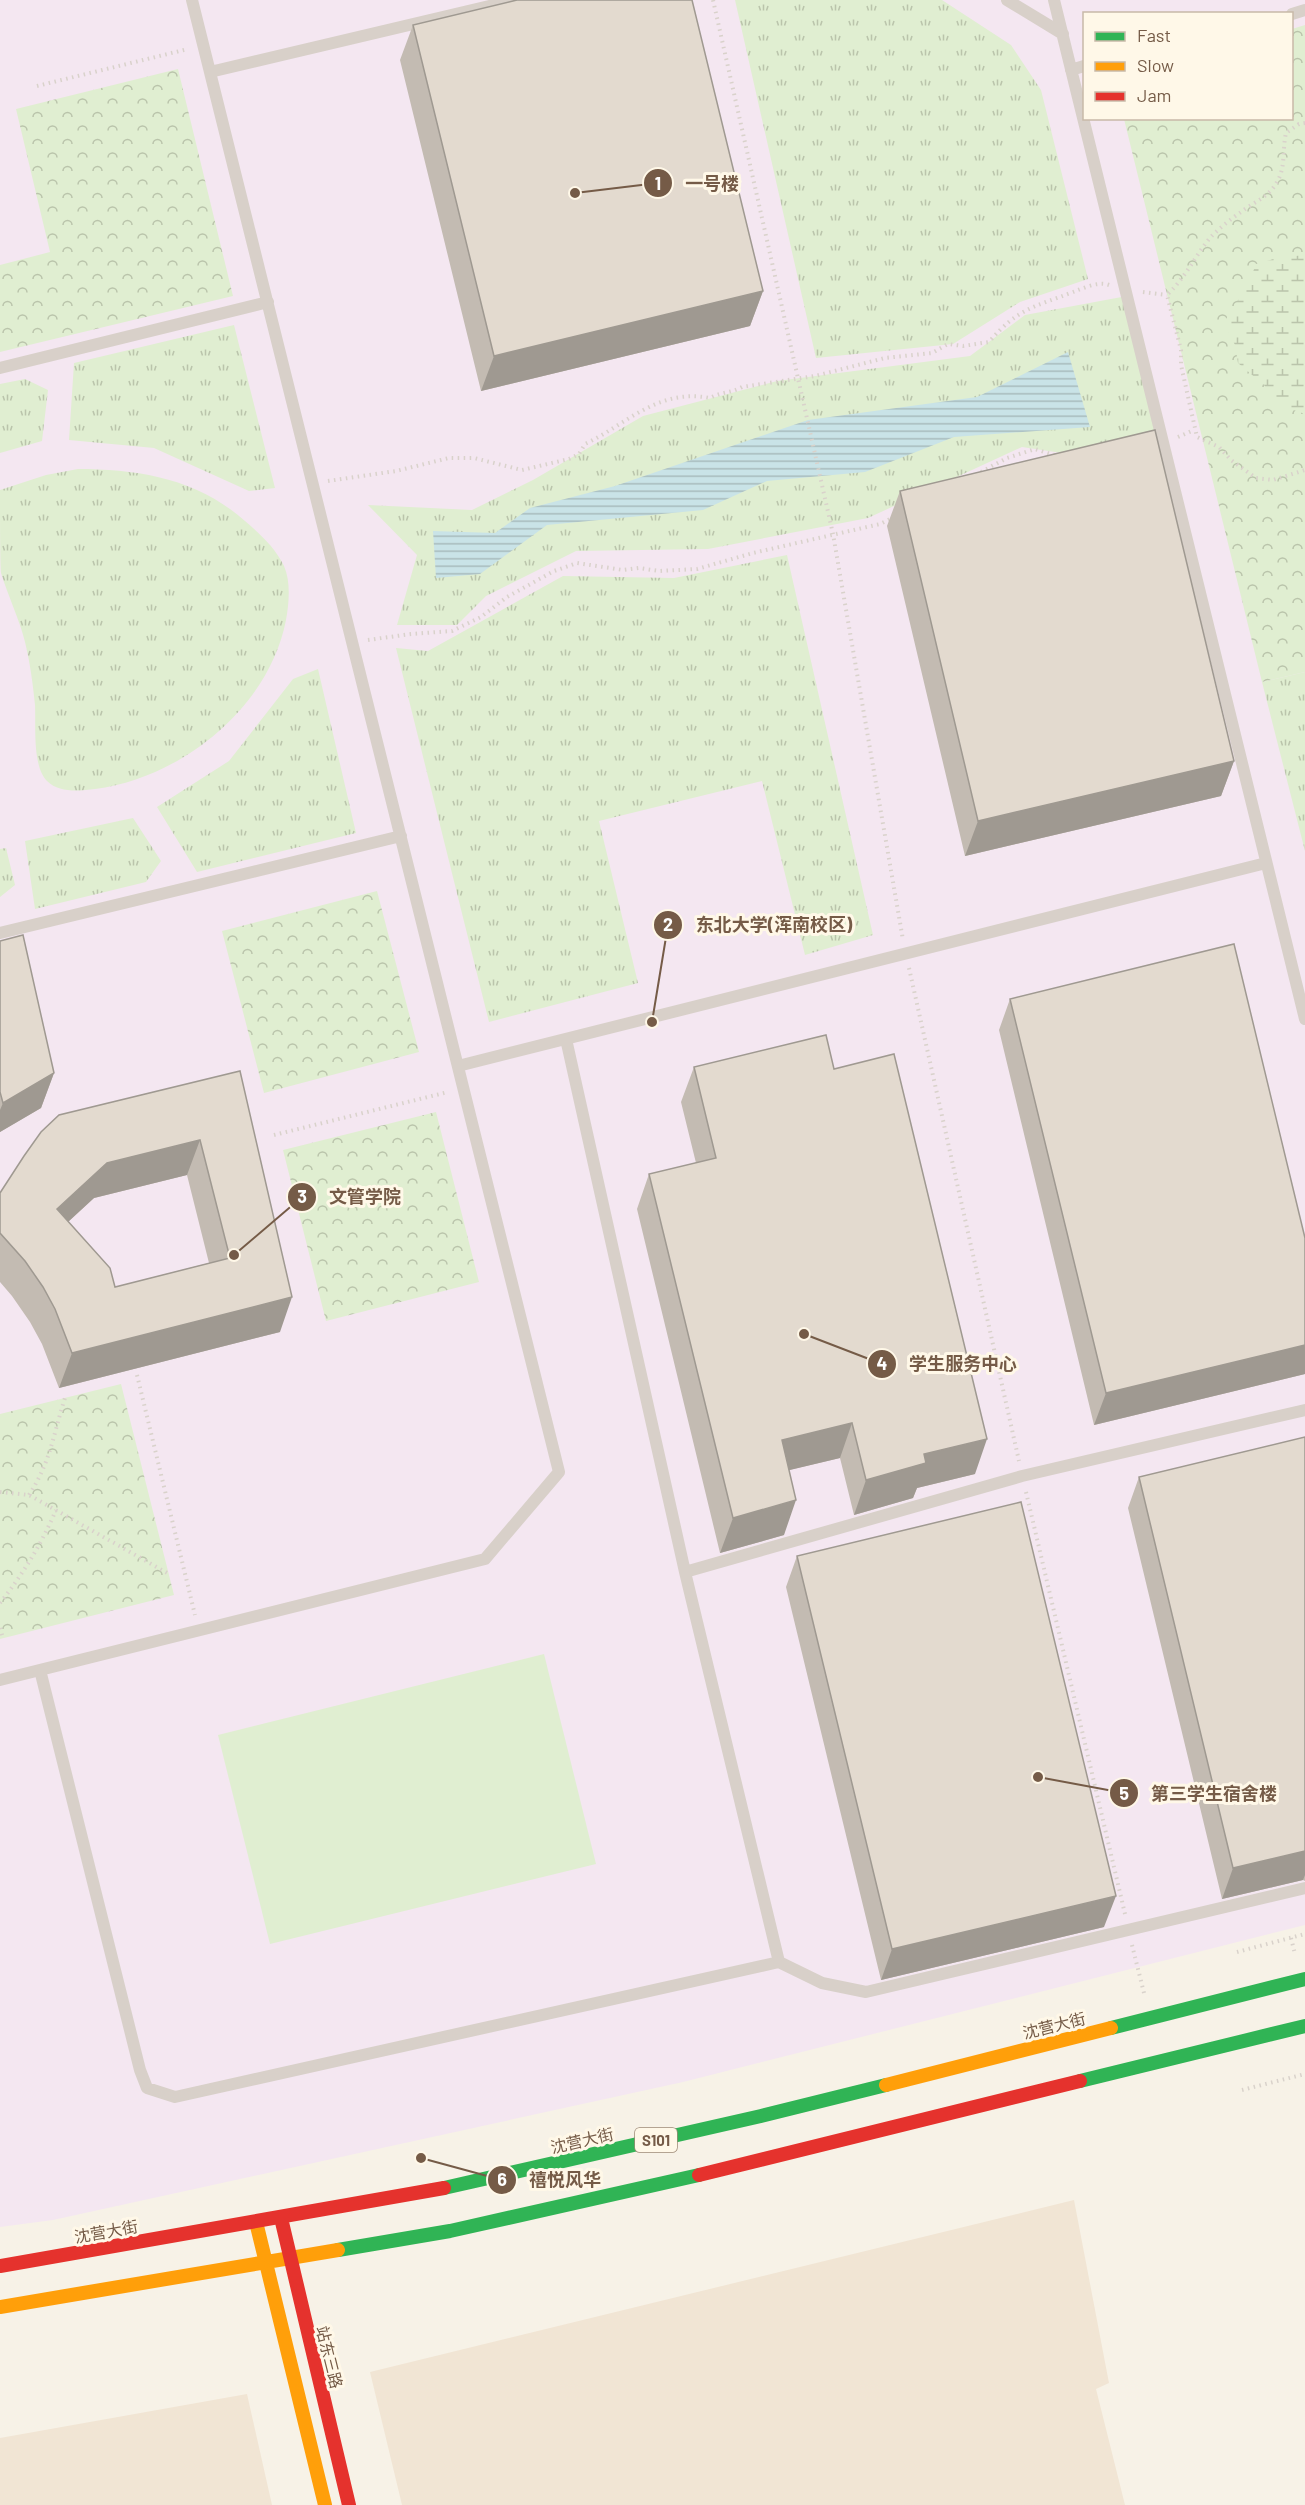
<svg xmlns="http://www.w3.org/2000/svg" width="1305" height="2505" viewBox="0 0 1305 2505" font-family="Barlow,'Noto Sans SC',sans-serif">
<style>
.residential{fill:#f1e5d4}
.education{fill:#f4e7f1;fill-rule:evenodd}
.grass{fill:url(#grass-tufts)}
.forest{fill:url(#forest-crowns)}
.wetland{fill:url(#wetland-marsh)}
.garden{fill:#e0eed1}
.water{fill:url(#water-rules)}
.lines{fill:none;stroke-linecap:round;stroke-linejoin:round}
.path{stroke:#d9d2cb;stroke-width:4;stroke-dasharray:1.5 4.5;stroke-linecap:butt}
.lane{stroke:#d8d0c9;stroke-width:12}
.fast{stroke:#30b455;stroke-width:14}
.slow{stroke:#ff9f0a;stroke-width:14}
.jam{stroke:#e5322d;stroke-width:14}
.wall{fill:#c3bbb2;fill-rule:evenodd}
.shaded-wall{fill:#9f9991}
.building{fill:#e3dacf;stroke:#9f9991;stroke-width:1.5;fill-rule:evenodd}
.labels{text-anchor:middle;dominant-baseline:central;stroke-width:6;stroke-linejoin:round;paint-order:stroke}
.shield{fill:#fff8e8;stroke:#9e8a77;stroke-width:1.5}
.shield-label{font-size:15px;font-weight:bold;fill:#755b47}
.street-label{font-size:16px;fill:#755b47;stroke:#fff8e8}
.leader{fill:none;stroke:#755b47;stroke-width:2}
.callout-dot{fill:#755b47;stroke:#fff8e8;stroke-width:2}
.mark-label{font-size:18px;text-anchor:middle;font-weight:bold;fill:#fff}
.callout-label{font-size:18px;text-anchor:middle;font-weight:bold;fill:#755b47;stroke:#fff8e8;stroke-width:6;stroke-linejoin:round;paint-order:stroke}
</style>
<defs>
<pattern id="grass-tufts" width="24" height="20" patternUnits="userSpaceOnUse" patternTransform="scale(1.5)"><rect width="24" height="20" fill="#e0eed1"/><path d="M3 7l-1-3M5 7V3M7 7l1-3M15 17l-1-3M17 17v-4M19 17l1-3" fill="none" stroke="#bac4ab"/></pattern>
<pattern id="forest-crowns" width="20" height="18" patternUnits="userSpaceOnUse" patternTransform="scale(1.5)"><rect width="20" height="18" fill="#e0eed1"/><path d="M2 6a3 3 0 1 1 6 0M12 15a3 3 0 1 1 6 0" fill="none" stroke="#bac4ab"/></pattern>
<pattern id="wetland-marsh" width="20" height="14" patternUnits="userSpaceOnUse" patternTransform="scale(1.5)"><rect width="20" height="14" fill="#e0eed1"/><path d="M1 5h8M5 5V1M11 12h8M15 12V8" fill="none" stroke="#bac4ab"/></pattern>
<pattern id="water-rules" width="6" height="5" patternUnits="userSpaceOnUse" patternTransform="scale(1.5)"><rect width="6" height="5" fill="#c9e3e7"/><path d="M0 2.5h6" fill="none" stroke="#a8bbbd"/></pattern>
</defs>
<rect width="100%" height="100%" fill="#f7f2e7"/>
<path class="residential" d="M1074,2200L1109,2383L1096,2389L1125,2505H402L370,2372Z
M247,2394L272,2505H0V2438Z"/>
<path class="education" d="M0,0H1305V1925L683,2082L53,2220L0,2227ZM1084,14H1292V118H1084Z"/>
<path class="grass" d="M735,0H942L1011,45L1041,90L1088,279L1020,302L953,344L816,358Z
M1127,296L1160,432L1108,460L1022,447L868,518L708,549L576,551L486,596L457,625H397L417,555L368,505L472,510L533,480L643,416L777,381L970,356L1025,315Z
M234,325L275,488L249,491L154,448L69,440L74,363Z
M25,379L48,390L42,441L0,453V384Z
M78,469C139,469 198,479 245,521C260,534 275,547 284,566C291,582 289,603 286,620C269,708 181,778 95,789C79,791 59,793 47,781C32,766 36,725 35,705C33,685 30,662 25,642C19,618 8,596 1,573C0,558 0,509 0,490L46,475Z
M787,555L873,935L805,955L762,781L599,821L638,983L489,1022L396,648L428,651L563,576L674,578Z
M318,669L356,833L197,872L157,807L229,761L293,679Z
M1305,672V851L1262,682Z
M133,818L161,861L146,882L35,909L25,841Z
M6,848L15,885L0,897V849Z"/>
<path class="forest" d="M1305,25V672L1262,682L1124,119L1292,118V29Z
M178,69L233,296L0,352V265L50,252L16,109Z
M377,891L419,1052L264,1093L222,931Z
M436,1112L479,1282L326,1321L283,1150Z
M121,1384L174,1595L0,1639V1414Z"/>
<path class="wetland" d="M1305,255V414L1279,405L1264,385L1238,363L1235,345L1224,322L1248,285L1256,264L1277,258Z"/>
<path class="garden" d="M544,1654L596,1864L270,1944L218,1735Z"/>
<path class="water" d="M1068,352L1090,427L954,437L865,472L767,481L703,510L547,525L480,574L436,578L433,531L495,533L530,508L615,486L808,420L977,397Z"/>
<g class="lines">
<path class="path" d="M713,0L833,534L903,940
M37,86L188,49
M1305,123L1299,124L1286,133C1282,150 1286,167 1277,182C1269,197 1254,202 1241,212C1231,219 1218,229 1209,239C1194,258 1185,278 1167,295L1181,350V365L1197,437L1219,447L1231,460L1256,478L1273,480L1305,470
M1143,292L1167,295
M1178,437L1194,430
M981,472L1007,458L1035,449L1057,456
M328,481L396,471L449,458H474L522,470L569,459L579,454L585,444C627,424 658,388 710,398C721,392 731,393 742,387L815,376L885,358L932,353L948,344L963,346L989,342C1018,308 1034,307 1073,292C1084,288 1098,281 1109,285
M368,640L411,634L452,631L481,617L507,597L554,571L577,563L623,570L639,568L659,571L697,569L753,553L880,524L892,518
M909,968L1019,1461
M274,1135L448,1092
M137,1375L195,1615
M0,1492L29,1495L169,1574
M1026,1492L1125,1914
M29,1495C51,1461 53,1435 65,1398
M0,1603C23,1574 41,1545 56,1510
M0,1628L3,1638
M1291,1938L1295,1954
M1132,1945L1144,1993
M1237,1952L1305,1934
M1242,2090L1305,2074"/>
<path class="lane" d="M1007,0L1063,34
M1054,0L1305,1019
M1292,14L1305,10
M1071,70L1084,66
M210,72L515,0
M0,368L268,302
M0,933L401,836
M566,1039L685,1572L779,1962
M458,1066L1266,863
M685,1572L1022,1476L1305,1410
M40,1670L140,2070L147,2088L175,2097L779,1962L822,1983L866,1992L1305,1888
M0,1680L485,1559L559,1472L192,0"/>
<path class="fast" d="M1111,2028L1305,1979
M1080,2081L1305,2026
M444,2188L761,2116L886,2085
M338,2250L450,2231L699,2175"/>
<path class="slow" d="M886,2085L1111,2028
M256,2222L325,2505
M0,2307L338,2250"/>
<path class="jam" d="M699,2175L1080,2081
M281,2218L349,2505
M0,2266L444,2188"/>
</g>
<path class="wall" d="M413,25L763,291L750,326L481,391L400,60Z
M900,491L1234,761L1221,796L965,856L887,526Z
M0,941L54,1073L41,1108L0,1132Z
M1010,999L1305,1238V1374L1094,1425L999,1030Z
M694,1067L834,1069L975,1474L917,1488L913,1498L854,1515L840,1458L789,1470L784,1535L720,1553L637,1209L649,1174L696,1163L681,1102Z
M240,1071L280,1332L59,1388L42,1344L30,1322L12,1296L0,1282V1193ZM187,1175L209,1263L115,1287L68,1222L94,1198Z
M1305,1437V1881L1303,1880L1222,1899L1128,1508L1139,1477Z
M797,1556L1104,1927L881,1980L786,1587Z"/>
<path class="shaded-wall" d="M763,291L750,326L481,391L494,356Z
M1234,761L1221,796L965,856L978,821Z
M54,1073L41,1108L0,1132V1110L3,1103Z
M200,1140L187,1175L94,1198L44,1244L57,1209L107,1163Z
M292,1297L280,1332L59,1388L72,1353Z
M1305,1345V1374L1094,1425L1106,1393Z
M852,1423L840,1458L769,1475L782,1440Z
M987,1439L975,1474L917,1488L913,1498L854,1515L866,1480L924,1454Z
M796,1500L784,1535L720,1553L733,1518Z
M1305,1851V1875L1303,1880L1222,1899L1233,1868Z
M1116,1896L1104,1927L881,1980L892,1949Z"/>
<path class="building" d="M517,0H692L763,291L494,356L413,25Z
M1155,430L1234,761L978,821L900,491Z
M23,935L54,1073L3,1103L0,1092V941Z
M1234,944L1305,1238V1345L1106,1393L1010,999Z
M826,1035L834,1069L894,1054L987,1439L924,1454L926,1463L866,1480L852,1423L782,1440L796,1500L733,1518L649,1174L716,1158L694,1067Z
M240,1071L292,1297L72,1353L55,1309L43,1287L25,1261L0,1233V1193L24,1156L41,1132L59,1115ZM200,1140L230,1258L115,1287L110,1268L57,1209L107,1163Z
M1305,1437V1851L1233,1868L1139,1477Z
M1021,1502L1116,1896L892,1949L797,1556Z"/>
<g class="labels">
<rect class="shield" x="635" y="2128" width="42" height="24" rx="4.5"/>
<g class="shield-label">
<text x="656" y="2140">S101</text>
</g>
<g class="street-label">
<text transform="translate(1054 2025) rotate(-14)">沈营大街</text>
<text transform="translate(582 2140) rotate(-13)">沈营大街</text>
<text transform="translate(106 2231) rotate(-10)">沈营大街</text>
<text transform="translate(330 2357) rotate(76)">站东三路</text>
</g>
</g>
<path class="leader" d="M575 193L658 183M652 1022L668 925M234 1255L302 1197M804 1334L882 1364M1038 1777L1124 1793M421 2158L502 2180"/>
<g class="callout-dot">
<circle cx="575" cy="193" r="6"/>
<circle cx="652" cy="1022" r="6"/>
<circle cx="234" cy="1255" r="6"/>
<circle cx="804" cy="1334" r="6"/>
<circle cx="1038" cy="1777" r="6"/>
<circle cx="421" cy="2158" r="6"/>
<circle cx="658" cy="183" r="15"/>
<circle cx="668" cy="925" r="15"/>
<circle cx="302" cy="1197" r="15"/>
<circle cx="882" cy="1364" r="15"/>
<circle cx="1124" cy="1793" r="15"/>
<circle cx="502" cy="2180" r="15"/>
</g>
<g class="mark-label">
<text x="658" y="190">1</text>
<text x="668" y="931">2</text>
<text x="302" y="1203">3</text>
<text x="882" y="1370">4</text>
<text x="1124" y="1800">5</text>
<text x="502" y="2186">6</text>
</g>
<g class="callout-label">
<text x="712" y="190">一号楼</text>
<text x="774" y="931">东北大学(浑南校区)</text>
<text x="365" y="1203">文管学院</text>
<text x="963" y="1370">学生服务中心</text>
<text x="1214" y="1800">第三学生宿舍楼</text>
<text x="565" y="2186">禧悦风华</text>
</g>
<rect x="1083" y="12" width="210" height="108" fill="#fff8e8" stroke="#c8b9a8" stroke-width="1.5"/>
<rect x="1095" y="32" width="30" height="9" fill="#30b455" stroke="#c8b9a8" stroke-width="1.5"/>
<text x="1137" y="42" font-size="18" fill="#755b47">Fast</text>
<rect x="1095" y="62" width="30" height="9" fill="#ff9f0a" stroke="#c8b9a8" stroke-width="1.5"/>
<text x="1137" y="72" font-size="18" fill="#755b47">Slow</text>
<rect x="1095" y="92" width="30" height="9" fill="#e5322d" stroke="#c8b9a8" stroke-width="1.5"/>
<text x="1137" y="102" font-size="18" fill="#755b47">Jam</text>
</svg>
